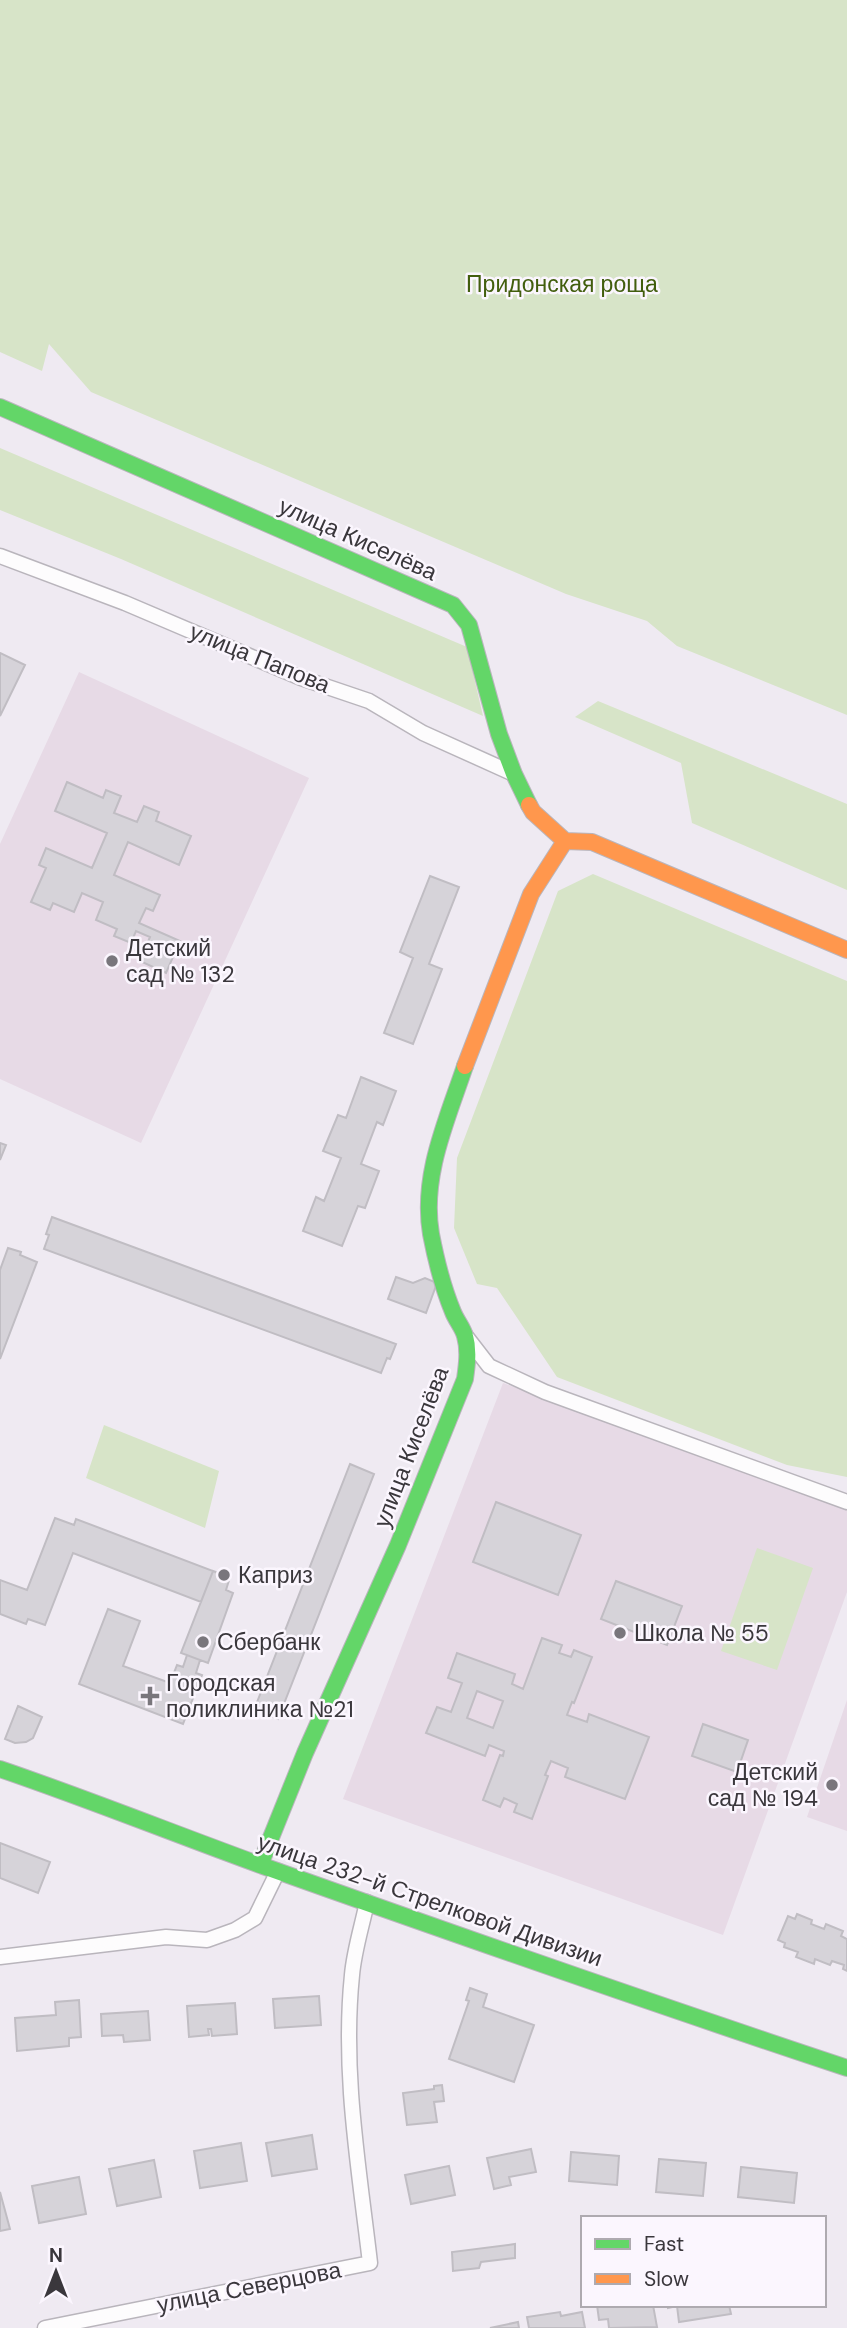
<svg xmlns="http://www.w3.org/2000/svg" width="847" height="2328" viewBox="0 0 847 2328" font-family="'DM Sans',sans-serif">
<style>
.education{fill:#e7dae6}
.green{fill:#d7e4c8}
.building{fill:#d6d3d9;stroke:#c0bdc3;stroke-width:2;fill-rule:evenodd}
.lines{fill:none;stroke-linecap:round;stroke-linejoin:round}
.street-casing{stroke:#b9b5bc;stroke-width:17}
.fast-casing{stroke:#b9b5bc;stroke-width:18}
.slow-casing{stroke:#b9b5bc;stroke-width:18}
.street{stroke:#fdfcfd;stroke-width:14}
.fast{stroke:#63d668;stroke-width:16}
.slow{stroke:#ff974d;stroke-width:16}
.poi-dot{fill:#79767c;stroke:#fbf6fe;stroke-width:2.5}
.labels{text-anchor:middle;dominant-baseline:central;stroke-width:5;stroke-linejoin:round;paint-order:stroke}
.park-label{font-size:23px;fill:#425e0e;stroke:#fbf6fe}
.street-label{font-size:23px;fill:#3a373c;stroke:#fbf6fe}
.poi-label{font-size:23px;fill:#3a373c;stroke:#fbf6fe;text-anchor:start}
</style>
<rect width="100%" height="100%" fill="#efeaf2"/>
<path class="education" d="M79,672L309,778L141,1143L0,1079V844Z
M503,1383L847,1506V1592L723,1935L343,1799Z
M847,1700V1831L807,1817Z"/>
<path class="green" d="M0,0H847V715L677,646L647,621L566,594L91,392L49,344L42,371L0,352Z
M0,448L467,647L483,716L121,559L0,510Z
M598,701L847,804V890L692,823L681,763L575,717Z
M593,874L847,981V1477L787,1465L557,1377L497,1288L477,1284L454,1228L457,1158L558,891Z
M104,1425L219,1471L205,1528L86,1478Z
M757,1548L813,1568L777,1670L721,1651Z"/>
<path class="building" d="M0,653L25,665L0,716Z
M67,782L103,798L106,790L121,796L114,813L137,822L144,806L159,812L156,821L191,836L179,865L128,842L114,875L160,895L153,911L146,908L139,923L180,941L166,973L140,961L150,937L136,931L131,943L114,936L117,929L96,920L103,902L82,893L74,912L53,903L50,910L31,902L46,868L39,865L46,848L92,868L107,833L55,811Z
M430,876L459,887L429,964L442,969L413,1044L384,1033L413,958L400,952Z
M361,1077L396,1091L383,1125L377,1122L361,1164L379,1171L365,1208L358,1206L342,1246L303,1231L316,1197L324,1201L341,1158L323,1151L338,1115L346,1118Z
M0,1143L6,1145L0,1160Z
M52,1217L396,1344L390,1359L387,1358L381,1373L44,1249L49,1235L46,1234Z
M8,1248L21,1252L20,1255L37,1262L0,1359V1270Z
M396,1277L413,1283L425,1278L437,1283L426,1313L388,1299Z
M350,1464L374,1474L278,1719L254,1710Z
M496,1502L581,1535L558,1595L473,1562Z
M55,1518L74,1525L76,1519L213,1571L201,1602L73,1553L45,1625L28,1619L26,1624L0,1614V1580L27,1590Z
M213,1571L230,1577L226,1590L233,1593L208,1663L181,1653Z
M616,1581L682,1606L667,1645L601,1619Z
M108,1609L140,1621L123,1666L170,1683L177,1665L183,1667L187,1655L200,1660L196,1673L202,1675L183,1724L79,1684Z
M542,1638L562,1645L559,1653L571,1657L574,1650L592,1657L574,1703L572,1702L567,1715L587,1722L589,1714L649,1737L625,1799L565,1777L568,1768L551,1761L545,1775L548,1776L532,1819L514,1812L517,1804L504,1798L500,1807L483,1800L500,1755L503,1756L504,1751L489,1745L485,1756L426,1733L437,1707L451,1712L462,1683L448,1678L457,1653L515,1674L512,1684L523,1689ZM477,1691L503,1701L493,1728L467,1718Z
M18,1706L42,1717L33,1738L26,1742L15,1743L5,1739Z
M703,1724L748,1740L737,1772L692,1756Z
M0,1843L50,1862L38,1893L0,1878Z
M797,1914L812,1920L811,1924L824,1929L826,1924L843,1931L841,1936L847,1939V1971L843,1969L844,1965L832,1961L830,1965L815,1959L814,1964L796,1957L798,1952L784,1947L785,1943L778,1940L788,1916L795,1919Z
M470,1988L487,1994L483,2007L534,2025L514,2082L449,2059L469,2001L466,2000Z
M319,1996L321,2025L275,2028L273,1999Z
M79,2000L81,2037L69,2038V2046L17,2051L15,2018L56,2015L55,2002Z
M235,2003L237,2034L212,2036L211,2029H208L209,2035L189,2037L187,2006Z
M148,2011L150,2040L124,2042L123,2035L102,2036L101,2014Z
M442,2085L444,2101L434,2102L437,2122L407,2125L403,2093L434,2089V2086Z
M312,2135L317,2169L272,2176L266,2143Z
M241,2143L247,2181L200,2188L194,2151Z
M531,2149L536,2172L509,2177L511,2185L494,2189L487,2158Z
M571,2152L619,2156L617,2185L569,2181Z
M659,2159L706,2163L703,2196L656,2192Z
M154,2160L161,2197L117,2206L109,2169Z
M449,2166L455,2195L411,2204L405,2175Z
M741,2167L797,2173L794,2203L738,2197Z
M79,2177L86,2214L39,2223L32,2186Z
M0,2192L10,2229L0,2231Z
M515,2244V2258L481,2262L479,2268L453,2271L452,2252Z
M597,2305H653L657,2327L609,2328L608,2319L599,2320Z
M668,2305H729L731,2314L679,2322L677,2306L668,2308Z
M560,2312L561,2316L582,2312L585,2328H529L527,2317Z
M518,2322L519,2328H490Z"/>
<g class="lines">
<g class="street-casing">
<path id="street" d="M0,556L125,603L301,678L369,701L423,733L514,774
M465,1335L489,1366L545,1392L847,1502
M0,1957L166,1937L207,1940L235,1930L255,1918L278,1871
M45,2328L370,2263C359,2168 342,2072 352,1975C354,1951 362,1926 367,1902"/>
</g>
<g class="fast-casing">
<path id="fast" d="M0,407L453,605L469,625L499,734L514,774L529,805
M0,1769C88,1799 175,1834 263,1866C457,1935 651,2003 847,2068
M260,1865L305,1753L398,1545L465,1379C467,1365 469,1350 465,1336C463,1328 456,1320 453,1312C443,1288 436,1260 431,1234C421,1176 447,1120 465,1066"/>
</g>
<g class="slow-casing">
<path id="slow" d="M529,805L533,812L565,841L592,842L847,950
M465,1066L531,894L565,841"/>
</g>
<use href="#street" class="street"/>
<use href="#fast" class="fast"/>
<use href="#slow" class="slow"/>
</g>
<g class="poi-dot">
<circle cx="112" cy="961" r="7"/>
<circle cx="224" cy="1575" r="7"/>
<circle cx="620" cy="1633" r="7"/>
<circle cx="203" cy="1642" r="7"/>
<path d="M146.5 1685.5h7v7h7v7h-7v7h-7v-7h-7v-7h7z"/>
<circle cx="832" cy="1785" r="7"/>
</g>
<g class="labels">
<g class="park-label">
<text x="562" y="284">Придонская роща</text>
</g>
<g class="street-label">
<text transform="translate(358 539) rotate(24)">улица Киселёва</text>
<text transform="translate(260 658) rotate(22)">улица Папова</text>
<text transform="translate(411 1447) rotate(-69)">улица Киселёва</text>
<text transform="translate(430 1900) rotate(19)">улица 232-й Стрелковой Дивизии</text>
<text transform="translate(249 2287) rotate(-11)">улица Северцова</text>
</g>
<g class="poi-label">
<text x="126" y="948">Детский<tspan x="126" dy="26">сад № 132</tspan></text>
<text x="238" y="1575">Каприз</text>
<text x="634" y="1633">Школа № 55</text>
<text x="217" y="1642">Сбербанк</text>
<text x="166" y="1683">Городская<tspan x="166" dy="26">поликлиника №21</tspan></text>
<text x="818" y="1772" text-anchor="end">Детский<tspan x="818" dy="26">сад № 194</tspan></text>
</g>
</g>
<rect x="581" y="2216" width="245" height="91" fill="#fbf6fe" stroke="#aeaab0" stroke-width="2"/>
<rect x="595" y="2239" width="35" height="10" fill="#63d668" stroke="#aeaab0" stroke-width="2"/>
<text x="644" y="2251" font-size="21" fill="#3a373c">Fast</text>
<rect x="595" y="2274" width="35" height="10" fill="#ff974d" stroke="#aeaab0" stroke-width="2"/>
<text x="644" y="2286" font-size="21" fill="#3a373c">Slow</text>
<g transform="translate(56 2272)" stroke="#fbf6fe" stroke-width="5" paint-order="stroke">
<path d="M0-5L12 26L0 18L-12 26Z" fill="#3a373c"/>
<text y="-10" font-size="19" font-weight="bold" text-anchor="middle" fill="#3a373c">N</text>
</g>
</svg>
